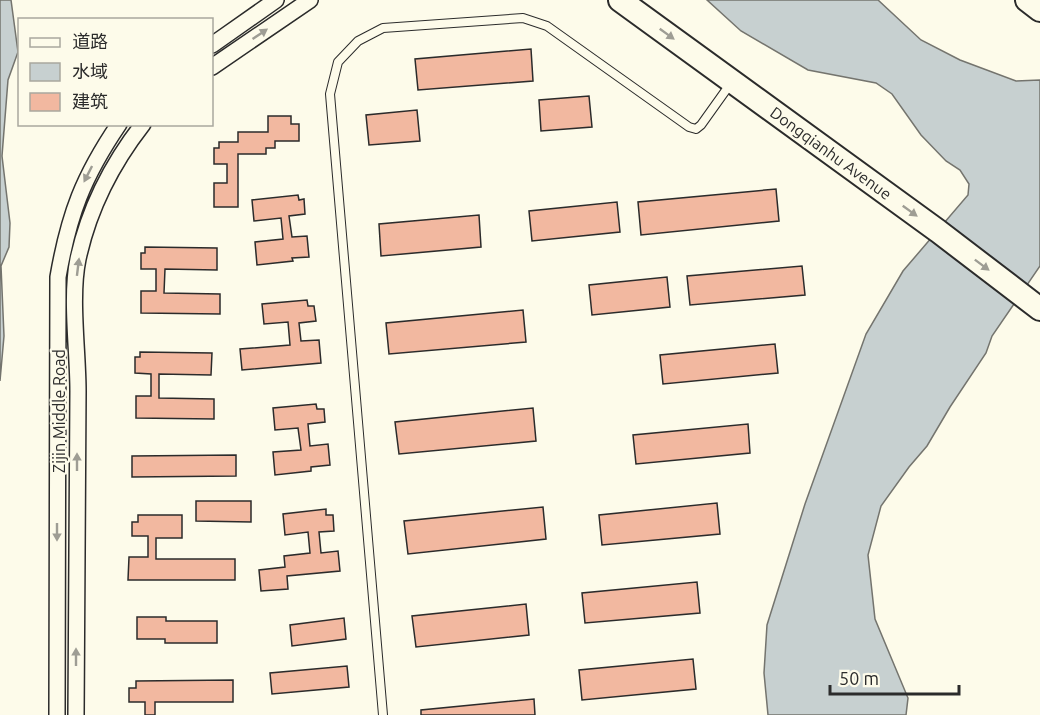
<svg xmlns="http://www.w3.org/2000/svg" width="1040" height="715" viewBox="0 0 1040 715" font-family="Ubuntu,'Noto Sans SC',sans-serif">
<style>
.water{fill:#c7d0d0;stroke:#74746e;stroke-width:1.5}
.building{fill:#f2b8a0;stroke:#2b2b2b;stroke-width:1.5}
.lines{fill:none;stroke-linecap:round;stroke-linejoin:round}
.lane-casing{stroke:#2b2b2b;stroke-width:10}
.street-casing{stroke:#2b2b2b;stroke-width:18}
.secondary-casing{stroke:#2b2b2b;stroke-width:26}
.lane{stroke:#fdfbea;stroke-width:8}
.street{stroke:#fdfbea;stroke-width:15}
.secondary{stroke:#fdfbea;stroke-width:22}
.oneway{fill:#9e9d94}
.labels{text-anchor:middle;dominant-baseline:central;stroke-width:4.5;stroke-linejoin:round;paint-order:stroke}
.street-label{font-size:16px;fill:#2b2b2b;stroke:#fdfbea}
</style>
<rect width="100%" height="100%" fill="#fdfbea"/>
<path class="water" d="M0,0H11L18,52L8,80L2,156L10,223L9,247L1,266L4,336L0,381Z
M707,0H878L921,40L960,60L1016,81L1040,80V266L992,336L986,353L950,407L927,446L909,467L881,506L868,555L875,619L908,698L906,715H768L764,673L767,625L805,504L866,334L903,271L968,195L969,184L960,170L946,161L921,135L892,94L876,83L808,70L741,31Z"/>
<path class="building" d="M531,49L533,81L418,90L415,59Z
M589,96L592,127L541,131L539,100Z
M417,110L420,141L369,145L366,115Z
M268,116H291V124H299V141H275V148H266V154H238V207H214V183H227V164H214V148H219V142H238V132H268Z
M776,189L779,221L641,235L638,202Z
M298,195L299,200L304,199L305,214L289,216L292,237L307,236L309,257L292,258L293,261L257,265L255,242L283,239L281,218L254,221L252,200Z
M617,202L620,232L532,241L529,211Z
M479,215L481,247L381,256L379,224Z
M145,247L217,248V270L165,269L164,293L220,294V314L141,313V291H156V269H141V253H145Z
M802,266L805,295L690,305L687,276Z
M667,277L670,307L592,315L589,285Z
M307,300L308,306H314L316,321L299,323L301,341L319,340L321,363L242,370L240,349L290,345L288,322L264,324L262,304Z
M523,310L526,342L389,354L386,323Z
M775,344L778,373L663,384L660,355Z
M140,352L212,353L211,375L159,374V398L214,399V419L136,418V396H151V374L135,373V357H140Z
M316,404L317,409H324L325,422L308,424L310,446L328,444L330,465L311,467V471L275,475L273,452L301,450L298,428L275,430L273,408Z
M533,408L536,441L399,454L395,422Z
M748,424L750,453L636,464L633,435Z
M236,455V476L132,477V456Z
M196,501H251V522L196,521Z
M717,503L720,534L602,545L599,515Z
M543,507L546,539L408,554L404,521Z
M326,509V515H333L334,531L319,532L321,553L338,551L340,571L287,576L288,589L261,591L259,570L285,567L284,556L310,553L308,532L285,535L283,514Z
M138,515H182V538H156V559H235V580H128L129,557H148V536H132V522H138Z
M697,582L700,613L585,623L582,593Z
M526,604L529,635L416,647L412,616Z
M137,617H166V621H217V643H165V639H137Z
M344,618L346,639L292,646L290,625Z
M693,659L696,689L582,700L579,670Z
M347,666L349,687L272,694L270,673Z
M233,680V702H155V715H145V702H129V688H136V681Z
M534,699L535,715H421V710Z"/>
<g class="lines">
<g class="lane-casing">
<path id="lane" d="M383,715L330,94L338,62L358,41L383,28L523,18L547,26L689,127L696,129L701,125L731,83"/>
</g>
<g class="street-casing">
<path id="street" d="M212,45L276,0
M212,67L310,0
M57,715L58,277C69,214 83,177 119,124
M76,715C76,607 78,499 78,391C78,351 70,297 78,259C89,208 111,165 143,124"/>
</g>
<g class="secondary-casing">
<path id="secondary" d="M620,0L938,231L1040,309
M1027,0L1040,10"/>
</g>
<use href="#lane" class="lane"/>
<use href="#street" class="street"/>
<use href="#secondary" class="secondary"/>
</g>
<defs><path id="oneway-solid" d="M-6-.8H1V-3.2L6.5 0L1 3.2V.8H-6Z" transform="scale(1.5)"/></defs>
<g class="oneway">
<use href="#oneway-solid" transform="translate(260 34) rotate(-34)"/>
<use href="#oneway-solid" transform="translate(667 34) rotate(36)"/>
<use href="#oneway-solid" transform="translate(88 174) rotate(117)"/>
<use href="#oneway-solid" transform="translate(910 211) rotate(36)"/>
<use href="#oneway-solid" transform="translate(982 265) rotate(37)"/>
<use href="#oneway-solid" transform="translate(78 267) rotate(-83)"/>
<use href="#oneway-solid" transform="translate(77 462) rotate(-90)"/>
<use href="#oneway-solid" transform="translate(57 532) rotate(90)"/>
<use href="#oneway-solid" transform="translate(76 657) rotate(-90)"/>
</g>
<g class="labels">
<g class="street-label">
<text transform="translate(831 153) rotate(36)">Dongqianhu Avenue</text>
<text transform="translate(59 411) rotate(-90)">Zijin Middle Road</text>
</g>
</g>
<rect x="18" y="18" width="195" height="108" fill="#fdfbea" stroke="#a9a89e" stroke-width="1.5"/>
<rect x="30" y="38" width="30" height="9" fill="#fdfbea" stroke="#a9a89e" stroke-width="1.5"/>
<text x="72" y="48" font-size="18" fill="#2b2b2b">道路</text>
<rect x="30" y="63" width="30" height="18" fill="#c7d0d0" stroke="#a9a89e" stroke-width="1.5"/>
<text x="72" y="78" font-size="18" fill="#2b2b2b">水域</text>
<rect x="30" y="93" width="30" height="18" fill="#f2b8a0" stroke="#a9a89e" stroke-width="1.5"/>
<text x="72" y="108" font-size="18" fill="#2b2b2b">建筑</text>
<path d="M830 685v9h129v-9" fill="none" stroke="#2b2b2b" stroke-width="3"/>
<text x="839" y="685" font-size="18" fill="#2b2b2b" stroke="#fdfbea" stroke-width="4.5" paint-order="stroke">50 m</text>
</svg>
